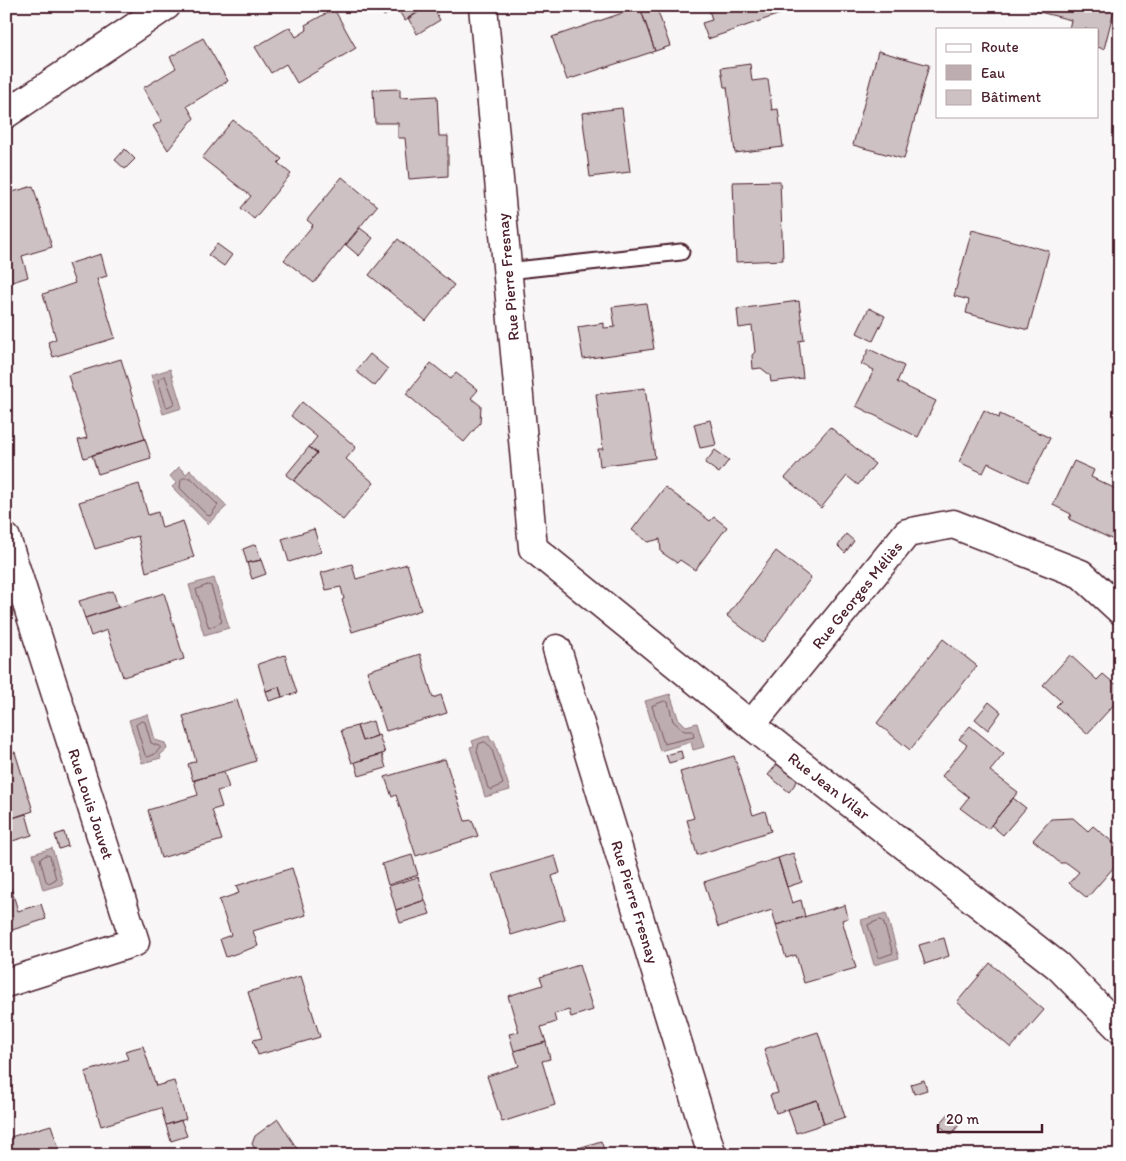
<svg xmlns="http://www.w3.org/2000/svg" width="1126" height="1161" viewBox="0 0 1126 1161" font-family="Itim,sans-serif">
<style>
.water{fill:#bdadb0;stroke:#8f747b}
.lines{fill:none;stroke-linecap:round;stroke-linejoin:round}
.shore{stroke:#785860;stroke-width:1}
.building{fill:#cdc1c4;stroke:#4a1f2b}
.service-casing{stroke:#4a1f2b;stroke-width:19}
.minor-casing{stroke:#4a1f2b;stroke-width:31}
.service{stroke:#fff;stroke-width:15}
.minor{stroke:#fff;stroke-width:28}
.labels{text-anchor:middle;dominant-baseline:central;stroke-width:5;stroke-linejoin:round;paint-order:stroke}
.street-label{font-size:16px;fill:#4a1f2b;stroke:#fff}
</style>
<rect width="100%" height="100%" fill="#f8f6f7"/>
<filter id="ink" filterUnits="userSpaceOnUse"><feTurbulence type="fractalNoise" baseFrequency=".02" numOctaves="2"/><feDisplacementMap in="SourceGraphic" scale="10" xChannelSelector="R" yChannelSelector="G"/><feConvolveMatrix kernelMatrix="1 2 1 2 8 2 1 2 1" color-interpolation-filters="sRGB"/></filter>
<g filter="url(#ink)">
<path class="water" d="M170,369L182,408L163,414L151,375Z
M179,467L186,474L190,470L227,506L208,524L172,487L176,483L170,476Z
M214,578L229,628L204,635L189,585Z
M670,694L678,718L686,726L697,723L704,747L693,750L691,742L660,751L645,701Z
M148,714L155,740L165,743L167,749L160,755L161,758L142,763L129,720Z
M489,735L491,741L494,740L510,790L485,797L470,747L474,746L472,741Z
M52,848L63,884L43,890L33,854Z
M886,913L899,958L874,965L861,920Z"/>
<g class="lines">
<path class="shore" d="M165,376L175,403L168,407L166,406L158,380Z
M184,478H191L218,505L210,516L207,515L180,488L181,480Z
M208,585L211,586L222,622L209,628L196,590Z
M665,701L668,702L673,721L684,731H693L694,737L664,744L652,706Z
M142,721L145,722L151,743L161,747L155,754L148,757L145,755L136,725Z
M485,742L491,747L503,784L491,790L488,788L477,751L479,744Z
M47,855L50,856L56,879L49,883L46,881L40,859Z
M880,920L883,921L893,953L879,958L868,925Z"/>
</g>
<path class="building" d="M378,6H428L405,21L397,8L384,16Z
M428,6H432L440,20L417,34L408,18Z
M644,6H656L670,46L655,51L640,7Z
M708,6H796L797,8L708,39L702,23L712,20Z
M1029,6H1115L1104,49L1097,47V29H1069L1071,20L1028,9Z
M640,7L655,51L567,80L552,37Z
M334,9L356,48L297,83L286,64L271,73L255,47L290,27L296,37L307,30L305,25Z
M203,38L228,81L187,106L194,118L168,150L153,126L162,121L143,88L176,68L170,57Z
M878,51L929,65L904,159L853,145Z
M750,64L752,81L768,79L772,110L778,109L783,147L735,153L727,87H724L721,68Z
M400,89V98L437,96L439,136H448V176L409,179L405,138H398V123H375L373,90Z
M622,108L630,172L590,177L582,113Z
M233,120L282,159L278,163L291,174L254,219L241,208L251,196L202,158Z
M125,149L135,159L125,169L115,160Z
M342,177L377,206L314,283L284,260L313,225L307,220Z
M780,181L783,260L736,262L733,182Z
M33,186L52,247L22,256L28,277L6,284V194Z
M360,228L373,238L359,256L346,245Z
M972,230L1049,251L1028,330L966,313L969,300L954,296Z
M398,239L454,285L426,321L369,275Z
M217,244L232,255L224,266L208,255Z
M101,254L107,276L97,279L115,338L53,357L48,342L56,339L43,294L75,283L68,264Z
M799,301L804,340L799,341L803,378L771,382L770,375L761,368L753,369L752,355L755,352L752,326L739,328L737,309Z
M646,303L654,349L583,359L578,327L604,323V328L615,327L612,307Z
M869,308L885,316L873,341L857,333Z
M869,349L904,366L897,382L936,401L918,437L856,406L874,370L861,364Z
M370,354L388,369L375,386L356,371Z
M121,359L145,439L84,458L78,440L87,438L68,375Z
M431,363L451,379L456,373L478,390L471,398L481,406L480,423L464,442L406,394Z
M645,388L655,458L600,466L598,449H603L596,394Z
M302,402L356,447L346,459L374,483L343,520L294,481L317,453L309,447L317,437L291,416Z
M984,410L999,418L1000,414L1050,438L1028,482L988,463L983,473L959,462Z
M710,420L716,445L700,448L694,424Z
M830,427L875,464L858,485L847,476L821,508L785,478Z
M145,439L151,458L98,474L92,455Z
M309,447L317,453L294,481L286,475Z
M715,450L729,460L719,473L705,463Z
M1074,461L1094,470L1091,477L1120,491V543L1069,519L1071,514L1053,505Z
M139,484L148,515L158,512L162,528L183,521L194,557L146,572L138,536L95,549L79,502Z
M665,487L710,521L714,517L727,527L695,570L680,560L677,563L661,552L660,539L648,542L632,530Z
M314,529L321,552L289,562L282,539Z
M846,534L854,541L845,553L838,546Z
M256,544L261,560L247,563L243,549Z
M776,551L811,578L762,643L727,616Z
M261,560L266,574L252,579L247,563Z
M352,564L356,579L407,564L421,610L352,632L342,600L344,599L341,587L326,590L321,573Z
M113,591L118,607L85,618L79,601Z
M164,593L184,659L123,677L107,630L91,636L85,618Z
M943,639L977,666L910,750L877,723Z
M420,654L433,698L441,695L447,713L386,731L367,671Z
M285,655L297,693L282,697L279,687L266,691L258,664Z
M1070,655L1097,680L1103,674L1115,684L1120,680V698L1087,734L1056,706L1061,701L1043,685Z
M279,687L282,697L269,701L266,691Z
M237,700L256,761L193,781L188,764L196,761L183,716Z
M989,702L1001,712L988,730L975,719Z
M373,721L377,736L362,741L357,726Z
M357,726L362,741L379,735L385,753L352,763L341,730Z
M970,726L1004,754L990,771L1018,792L988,829L960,808L969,797L942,776L967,745L959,739Z
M681,751L683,759L669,763L666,755Z
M15,752L33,811L6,820V754Z
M382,754L386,768L359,776L355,762Z
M734,756L753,815L765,811L771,831L697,855L687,820L694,818L680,772Z
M445,759L465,821L472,820L478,836L416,856L396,795L392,797L385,777Z
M778,763L799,779L789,792L768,775Z
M224,772L229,788L217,791L222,807L212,810L222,840L161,858L148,810L198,795L194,780Z
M1013,798L1026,808L1003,835L991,825Z
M26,814L32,835L6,843V820Z
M1073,818L1088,831L1093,826L1120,848V860L1087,898L1069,883L1079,872L1067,863H1060L1033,840L1051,819Z
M64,832L68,846L59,849L55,835Z
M793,853L802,882L787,887L778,858Z
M412,855L418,875L388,885L382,864Z
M555,856L560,873L552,876L565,919L511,935L493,874Z
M778,858L792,903L801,900L805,917L776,925L772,910L718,927L704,882Z
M292,868L306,915L253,931L258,946L226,957L220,939L231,935L219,900L239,893L236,886Z
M1120,868V886L1111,878Z
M6,871L18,911L41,904L46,919L6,932Z
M418,877L425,900L396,910L389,886Z
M425,900L430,914L400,923L396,910Z
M845,905L848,918L842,920L856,968L804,983L796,955L786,958L776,925Z
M944,938L949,956L925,964L919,945Z
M990,963L1044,1010L1011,1048L957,1002Z
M579,965L593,1010L571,1017L569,1010L554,1014L556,1022L541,1027L546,1042L514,1051L509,1034L519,1032L508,996L543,985L540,977Z
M301,976L320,1037L258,1055L253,1040L262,1038L248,992Z
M818,1032L845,1117L824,1124L817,1100L776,1113L770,1095L778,1093L764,1049Z
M546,1042L550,1059L542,1061L555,1105L502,1122L487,1076L519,1066L514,1051Z
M143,1046L156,1086L174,1081L186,1119L166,1125L161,1108L101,1126L85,1072L128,1059L125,1051Z
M924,1080L927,1090L914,1094L911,1084Z
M817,1100L824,1124L796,1133L788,1109Z
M951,1111L962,1121L951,1135L939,1125Z
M278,1119L301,1155H259L252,1144L255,1136Z
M181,1120L187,1136L171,1141L166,1125Z
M51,1125L61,1155H6V1135L7,1138Z
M601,1141L606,1155H556Z
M815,1150L817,1155H795Z"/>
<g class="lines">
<g class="service-casing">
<path id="service" d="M507,271L681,252"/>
</g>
<g class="minor-casing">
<path id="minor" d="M483,6L533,548L751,725L1058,966L1120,1029
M6,114L166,6
M6,538L135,942L6,983
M557,649L712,1155
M751,725L907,533L953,524L1081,574L1120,610"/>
</g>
<use href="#service" class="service"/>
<use href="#minor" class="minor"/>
</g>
</g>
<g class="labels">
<g class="street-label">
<text transform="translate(508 277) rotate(-95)">Rue Pierre Fresnay</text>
<text transform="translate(857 595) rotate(-51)">Rue Georges Méliès</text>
<text transform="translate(829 786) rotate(38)">Rue Jean Vilar</text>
<text transform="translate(91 804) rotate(72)">Rue Louis Jouvet</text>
<text transform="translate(635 902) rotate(73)">Rue Pierre Fresnay</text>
</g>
</g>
<rect width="1126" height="1161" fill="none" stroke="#fff" stroke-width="25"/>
<rect x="12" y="12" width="1101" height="1136" fill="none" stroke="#4a1f2b" stroke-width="2" filter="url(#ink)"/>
<rect x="936" y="28" width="162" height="90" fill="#ffffff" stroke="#b7a5aa"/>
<rect x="946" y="44" width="25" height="8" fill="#ffffff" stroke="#b7a5aa"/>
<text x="981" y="52" font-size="15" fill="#4a1f2b">Route</text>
<rect x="946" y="65" width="25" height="15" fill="#bdadb0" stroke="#b7a5aa"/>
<text x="981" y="78" font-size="15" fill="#4a1f2b">Eau</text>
<rect x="946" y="90" width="25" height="15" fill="#cdc1c4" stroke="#b7a5aa"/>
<text x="981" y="102" font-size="15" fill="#4a1f2b">Bâtiment</text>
<path d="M938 1124v8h104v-8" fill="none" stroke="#4a1f2b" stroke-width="2.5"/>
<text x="946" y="1124" font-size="15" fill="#4a1f2b" stroke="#ffffff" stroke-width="4" paint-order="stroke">20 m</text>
</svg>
